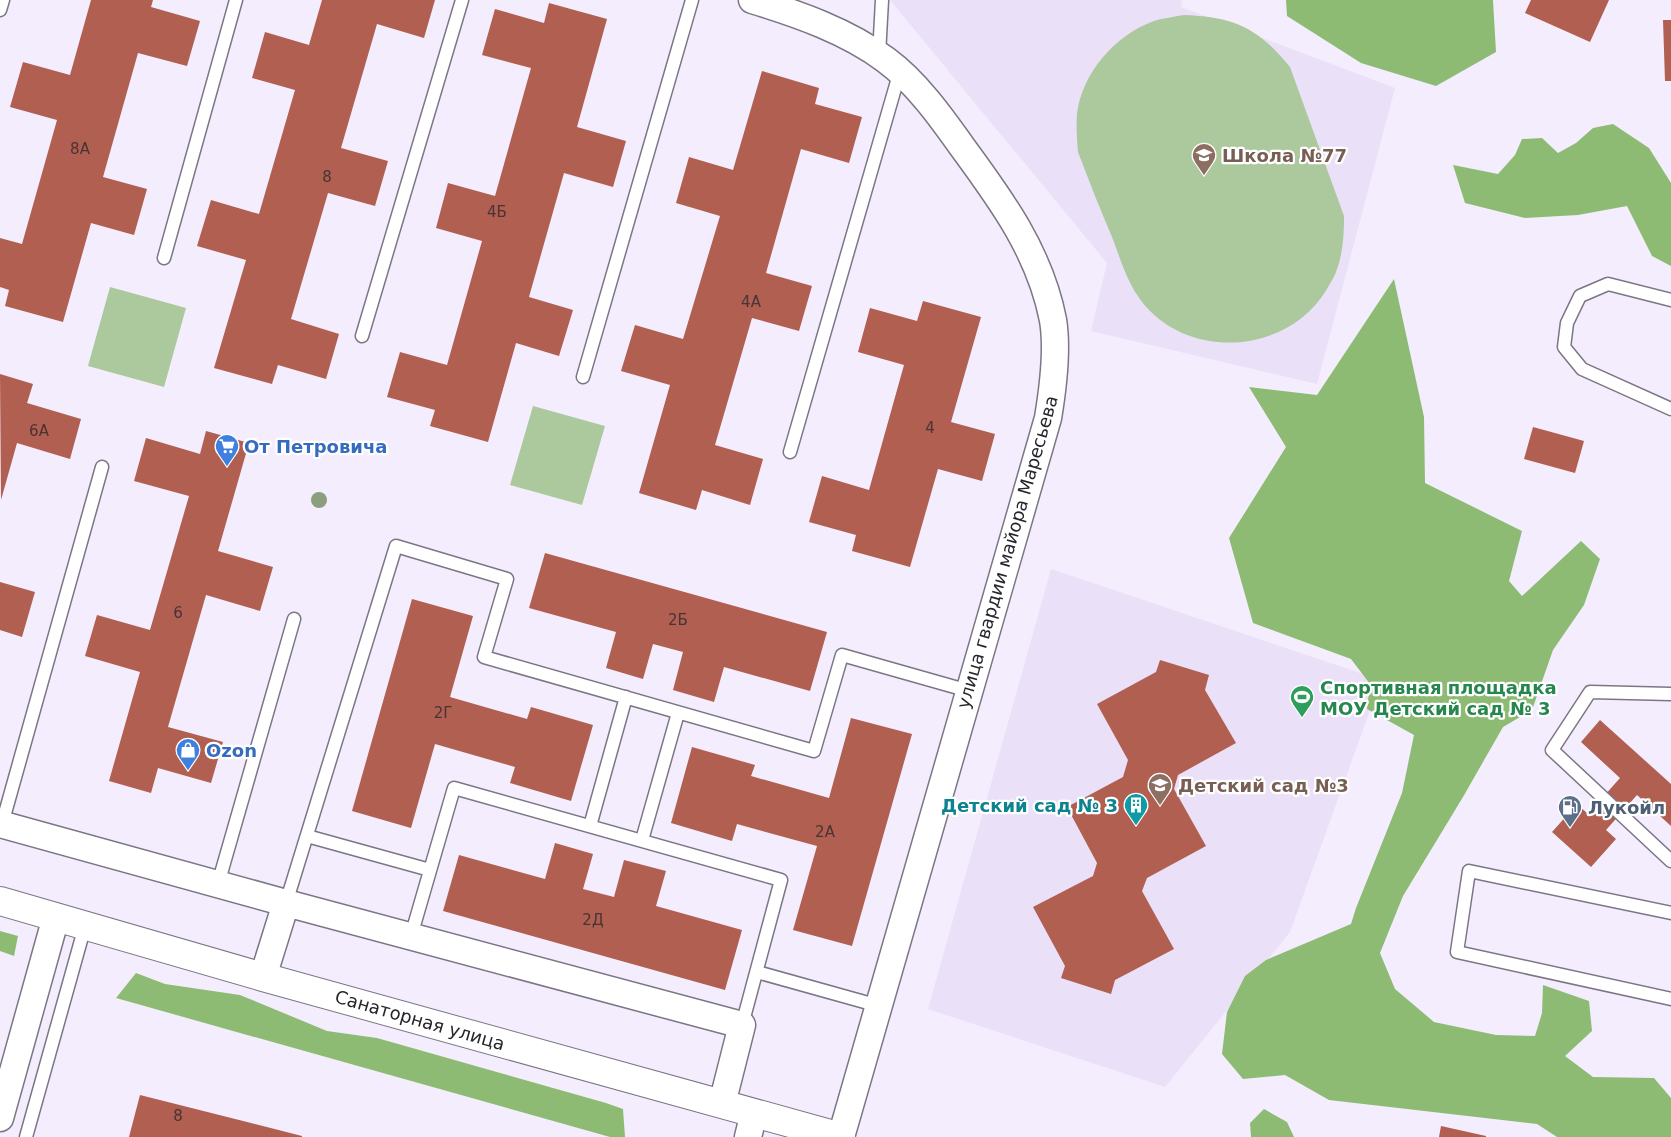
<svg xmlns="http://www.w3.org/2000/svg" width="1671" height="1137" viewBox="0 0 1671 1137" font-family="'DejaVu Sans',sans-serif">
<style>
.built{fill:#eae0f8}
.green{fill:#acc89d}
.forest{fill:#8ebb74}
.building{fill:#b05f51}
.lines{fill:none;stroke-linecap:round;stroke-linejoin:round}
.lane-casing{stroke:#7c7684;stroke-width:15}
.street-casing{stroke:#7c7684;stroke-width:29}
.secondary-casing{stroke:#7c7684;stroke-width:30}
.lane{stroke:#fff;stroke-width:12}
.street{stroke:#fff;stroke-width:26}
.secondary{stroke:#fff;stroke-width:28}
.tree{fill:#8b9f7e}
.labels{text-anchor:middle;dominant-baseline:central;stroke-width:4.5;stroke-linejoin:round;paint-order:stroke}
.number-label{font-size:15px;fill:#493334}
.education-label{font-size:18px;font-weight:bold;fill:#785e54;stroke:#fff;text-anchor:start}
.shop-label{font-size:18px;font-weight:bold;fill:#366cbe;stroke:#fff;text-anchor:start}
.street-label{font-size:18px;fill:#27242a;stroke:#fff}
.leisure-label{font-size:18px;font-weight:bold;fill:#27864d;stroke:#fff;text-anchor:start}
.culture-label{font-size:18px;font-weight:bold;fill:#0d838f;stroke:#fff;text-anchor:end}
.service-label{font-size:18px;font-weight:bold;fill:#4e5e75;stroke:#fff;text-anchor:start}
</style>
<rect width="100%" height="100%" fill="#f4edfe"/>
<path class="built" d="M890,0H1182L1181,7L1395,88L1317,384L1091,331L1107,263Z
M1051,569L1381,680L1290,932L1165,1087L928,1009Z"/>
<path class="green" d="M1184,15C1235,17 1258,28 1290,67L1344,216C1344,235 1343,254 1336,272C1334,278 1330,283 1327,289C1291,350 1200,361 1150,311C1129,290 1122,263 1112,237C1100,209 1089,181 1078,152C1077,139 1076,127 1077,114C1082,73 1115,35 1154,21C1163,18 1174,17 1184,15Z
M110,287L186,308L164,387L88,366Z
M533,406L605,426L582,505L510,485Z"/>
<path class="forest" d="M1286,0H1493L1496,52L1436,86L1361,63L1287,16Z
M1613,124L1649,148L1671,183V266L1652,256L1627,206L1578,215L1525,218L1465,203L1453,165L1498,174L1515,155L1522,139L1542,138L1558,153L1576,143L1593,128Z
M1394,279L1424,417L1425,483L1522,531L1509,581L1522,596L1581,541L1600,559L1584,605L1553,650L1532,710L1503,727L1463,797L1403,896L1380,953L1395,989L1434,1022L1496,1035L1535,1036L1542,1013L1543,985L1589,1001L1592,1031L1565,1056L1593,1077L1654,1078L1671,1098V1137H1557L1537,1124L1329,1100L1285,1075L1243,1079L1222,1054L1227,1012L1245,976L1266,960L1351,924L1356,908L1402,793L1414,735L1367,709L1370,684L1351,659L1253,623L1229,538L1286,447L1249,387L1317,395Z
M0,931L18,936L14,956L0,951Z
M136,973L165,984L240,995L327,1031L377,1038L606,1103L623,1109L625,1137H610L116,998Z
M1264,1109L1287,1122L1294,1137H1251L1250,1123Z"/>
<path class="building" d="M91,0H153L151,7L200,21L187,66L138,53L103,177L147,189L134,235L91,223L63,322L5,306L9,290L0,287V238L22,244L57,120L10,107L23,62L70,75Z
M322,0H435L424,38L377,24L341,148L388,161L375,206L328,193L291,319L339,334L326,379L278,365L272,384L214,368L246,260L197,246L211,200L259,214L295,90L252,78L265,32L309,45Z
M1531,0H1609L1590,42L1525,13Z
M549,3L607,19L577,127L626,141L613,187L564,173L529,297L573,310L559,356L516,343L488,442L430,426L435,410L387,397L400,352L447,365L482,241L436,228L448,183L495,196L531,68L482,55L495,9L544,23Z
M1663,20H1671V81H1665Z
M762,71L819,88L815,104L862,117L849,163L801,149L766,273L812,286L799,331L752,318L715,445L763,459L750,505L702,490L696,510L639,493L670,385L621,371L635,325L683,339L720,216L676,203L689,157L733,170Z
M923,301L981,317L951,422L995,434L982,481L938,469L910,567L852,551L856,535L809,522L822,476L869,490L904,365L858,352L870,308L917,321Z
M0,374L33,384L27,403L81,419L70,459L17,443L1,500Z
M1533,427L1584,441L1575,473L1524,459Z
M206,431L249,443L218,551L273,567L260,611L206,595L168,727L223,742L211,783L158,768L151,793L109,781L140,672L85,656L97,615L150,630L189,496L134,481L146,438L200,454Z
M545,553L827,632L810,691L724,667L714,702L673,690L683,652L653,644L643,679L606,668L616,632L529,608Z
M0,582L35,592L22,637L0,630Z
M412,599L473,616L450,697L527,719L531,707L593,725L571,801L510,783L515,767L435,744L411,828L352,811Z
M1160,660L1209,675L1205,690L1236,743L1178,775L1174,789L1206,846L1147,878L1142,891L1174,949L1115,980L1111,994L1061,978L1065,966L1033,907L1093,876L1097,863L1067,807L1123,777L1128,760L1097,704L1156,672Z
M851,718L912,734L852,946L793,930L817,846L737,824L732,841L671,823L692,747L755,765L751,776L829,798Z
M1600,720L1671,784V826L1637,795L1606,830L1616,839L1591,867L1552,832L1577,804L1588,814L1620,778L1581,742Z
M555,843L593,854L583,889L614,897L624,860L666,871L656,906L742,930L725,990L443,911L459,855L545,879Z
M140,1095L302,1136V1137H129Z
M1441,1126L1486,1136V1137H1439Z"/>
<g class="lines">
<g class="lane-casing">
<path id="lane" d="M0,10L3,0
M879,55L882,0
M164,258L236,0
M1671,300L1608,284L1580,296L1567,323L1564,347L1582,369L1671,409
M362,336L462,0
M583,377L692,0
M790,452L900,71
M1671,694L1590,692L1552,750L1671,861
M2,824L102,467
M590,826L626,697
M307,836L430,870
M642,840L678,713
M218,884L294,619
M286,903L396,546L507,579L484,657L814,751L842,655L969,691
M1671,913L1469,871L1457,952L1671,999
M411,936L454,788L781,880L742,1025
M757,972L879,1006
M26,1137L85,926"/>
</g>
<g class="street-casing">
<path id="street" d="M752,0C798,14 847,31 886,60C916,82 941,117 963,148C1002,201 1040,253 1053,320C1058,350 1053,388 1048,418L841,1137
M0,824L286,903L742,1025L722,1104
M263,977L286,903
M0,1118L56,917
M748,1137L754,1113"/>
</g>
<g class="secondary-casing">
<path id="secondary" d="M0,901L263,977L841,1137"/>
</g>
<use href="#lane" class="lane"/>
<use href="#street" class="street"/>
<use href="#secondary" class="secondary"/>
</g>
<circle class="tree" cx="319" cy="500" r="8"/>
<defs>
<g id="school-pin" transform="scale(1.25)"><path d="M0 17L-7.5 6A9.5 9.5 0 1 1 7.5 6Z" fill="#8d6e63" stroke="#fff"/><path d="M0-5L7-2L0 1L-7-2ZM-4 1L0 2.5L4 1V4Q0 6-4 4Z" fill="#fff"/></g>
<g id="supermarket-pin" transform="scale(1.25)"><path d="M0 17L-7.5 6A9.5 9.5 0 1 1 7.5 6Z" fill="#3f7fe0" stroke="#fff"/><path d="M-6-5.5h2.5l.6 2H6L4.5 2H-2.5L-4.4-4H-6ZM-1.5 3.2a1.3 1.3 0 1 0 .1 0ZM3 3.2a1.3 1.3 0 1 0 .1 0Z" fill="#fff"/></g>
<g id="stadium-pin" transform="scale(1.25)"><path d="M0 17L-7.5 6A9.5 9.5 0 1 1 7.5 6Z" fill="#2e9e5b" stroke="#fff"/><path d="M0-5a6.5 5 0 1 0 0 10a6.5 5 0 1 0 0-10ZM-3.5-1.8h7v3.6h-7Z" fill="#fff"/></g>
<g id="shop-pin" transform="scale(1.25)"><path d="M0 17L-7.5 6A9.5 9.5 0 1 1 7.5 6Z" fill="#3f7fe0" stroke="#fff"/><path d="M-5-2.5h2.3a2.7 3.5 0 0 1 5.4 0H5L5.5 6h-11ZM-1.5-2.5h3a1.5 2.3 0 0 0-3 0Z" fill="#fff"/></g>
<g id="building-pin" transform="scale(1.25)"><path d="M0 17L-7.5 6A9.5 9.5 0 1 1 7.5 6Z" fill="#0f9aa8" stroke="#fff"/><path d="M-4-6H4V6H1V3H-1V6H-4ZM-2.5-4.3h1.7v1.8h-1.7ZM.8-4.3h1.7v1.8H.8ZM-2.5-1h1.7V.8h-1.7ZM.8-1h1.7V.8H.8Z" fill="#fff"/></g>
<g id="fuel-pin" transform="scale(1.25)"><path d="M0 17L-7.5 6A9.5 9.5 0 1 1 7.5 6Z" fill="#5c6f8a" stroke="#fff"/><path d="M-5.5-6h7V0h2V4h1.3V-2.5L3-4.5l.8-.8L6-3V5H2.5V1h-1V6h-7ZM-4.2-4.7v3.2H.2V-4.7Z" fill="#fff"/></g>
</defs>
<g fill-rule="evenodd">
<use href="#school-pin" x="1204" y="155"/>
<use href="#supermarket-pin" x="227" y="446"/>
<use href="#stadium-pin" x="1302" y="697"/>
<use href="#shop-pin" x="188" y="750"/>
<use href="#school-pin" x="1160" y="785"/>
<use href="#building-pin" x="1136" y="805"/>
<use href="#fuel-pin" x="1570" y="807"/>
</g>
<g class="labels">
<g class="number-label">
<text x="80" y="149">8А</text>
<text x="327" y="177">8</text>
<text x="497" y="212">4Б</text>
<text x="751" y="302">4А</text>
<text x="930" y="428">4</text>
<text x="39" y="431">6А</text>
<text x="178" y="613">6</text>
<text x="678" y="620">2Б</text>
<text x="443" y="713">2Г</text>
<text x="825" y="832">2А</text>
<text x="593" y="920">2Д</text>
<text x="178" y="1116">8</text>
</g>
<g class="education-label">
<text x="1222" y="155">Школа №77</text>
<text x="1178" y="785">Детский сад №3</text>
</g>
<g class="shop-label">
<text x="244" y="446">От Петровича</text>
<text x="206" y="750">Ozon</text>
</g>
<g class="street-label">
<text transform="translate(1007 552) rotate(-74)">улица гвардии майора Маресьева</text>
<text transform="translate(420 1020) rotate(16)">Санаторная улица</text>
</g>
<g class="leisure-label">
<text x="1320" y="687">Спортивная площадка<tspan x="1320" dy="21">МОУ Детский сад № 3</tspan></text>
</g>
<g class="culture-label">
<text x="1118" y="805">Детский сад № 3</text>
</g>
<g class="service-label">
<text x="1588" y="807">Лукойл</text>
</g>
</g>
</svg>
